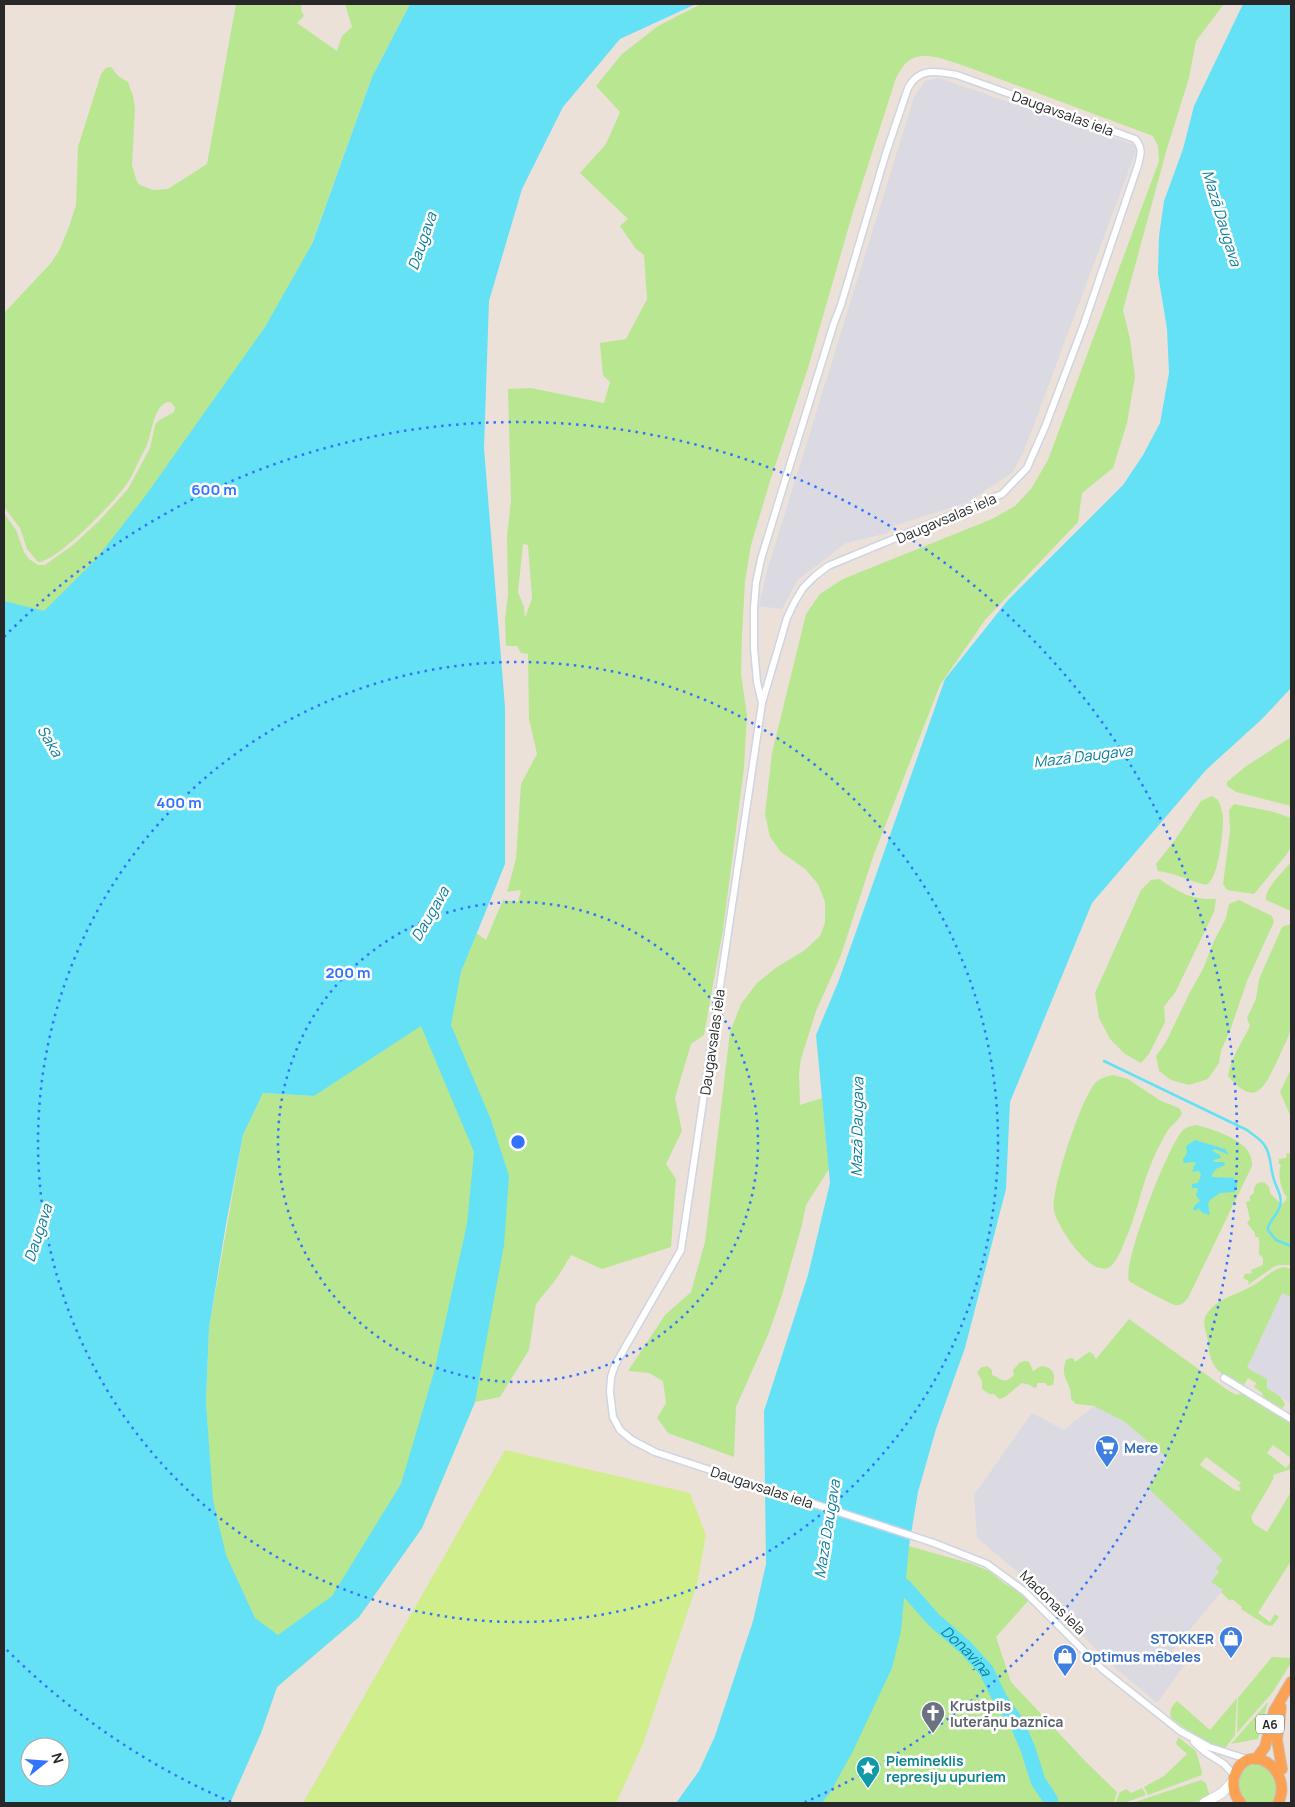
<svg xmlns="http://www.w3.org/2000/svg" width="1295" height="1807" viewBox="0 0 1295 1807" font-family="Manrope,sans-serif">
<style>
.industrial{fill:#dbdae3}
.green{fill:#b9e691;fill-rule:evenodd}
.pitch{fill:#d1ee8c}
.water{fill:#65e1f5;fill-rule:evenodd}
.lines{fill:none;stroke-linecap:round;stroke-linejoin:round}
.stream{stroke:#65e1f5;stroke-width:2.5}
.river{stroke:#65e1f5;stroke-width:15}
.minor-casing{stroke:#ced4e2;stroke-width:9}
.secondary-casing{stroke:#ced4e2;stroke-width:11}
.trunk-casing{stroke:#c3c3c3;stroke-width:12}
.minor{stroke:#fff;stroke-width:6}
.secondary{stroke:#fff;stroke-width:9}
.trunk{stroke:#fca151;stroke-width:10}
.ring{fill:none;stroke:#3273ff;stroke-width:2.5;stroke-dasharray:2.5 5}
.labels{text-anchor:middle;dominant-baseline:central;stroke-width:5;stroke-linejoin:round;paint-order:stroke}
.shield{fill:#fff;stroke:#686868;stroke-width:1}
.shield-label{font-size:12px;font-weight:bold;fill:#282828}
.street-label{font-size:14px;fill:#282828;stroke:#fff}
.shop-label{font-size:14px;font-weight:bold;fill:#366cbe;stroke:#fff;text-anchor:start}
.worship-label{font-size:14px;font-weight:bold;fill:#5b616d;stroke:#fff;text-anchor:start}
.culture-label{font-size:14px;font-weight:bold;fill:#0d838f;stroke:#fff;text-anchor:start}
.water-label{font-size:15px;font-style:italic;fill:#067d9e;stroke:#fff}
.centre{fill:#3273ff;stroke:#fff;stroke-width:2.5}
.ring-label{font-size:15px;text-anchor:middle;font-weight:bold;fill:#3273ff;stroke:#fff;stroke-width:5;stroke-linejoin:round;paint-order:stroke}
</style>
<rect width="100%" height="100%" fill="#ece1d9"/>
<path class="industrial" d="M939,78L1138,146L1024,451L1012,473L968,502L894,526L888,533L846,543L798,580L782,609L759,606L767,571L914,97L925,81Z
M1282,1292L1291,1297V1404L1267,1388L1247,1368Z
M1094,1406L1125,1422L1168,1459L1164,1503L1223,1560L1220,1571L1223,1590L1172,1651L1186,1663L1157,1703L1107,1661L1032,1584L977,1538L974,1495L1032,1413L1064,1430Z"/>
<path class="green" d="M236,4H302L301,10L304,16L297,23L337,51L342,36L352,27L345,4H410L372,77L312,243L359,234L4,718V513L16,530L24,552L29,559L38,565H45L73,545L99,521L128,489L150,448L155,425L158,421L174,412L175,408L171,402C154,401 152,433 147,445C146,448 143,452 142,455C136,465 133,476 126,485C114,502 57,562 38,562L27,549L20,528L4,507V313L51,263L59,251L69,227L76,205L78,147L101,74L106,68L111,67L118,76L128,82L133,96L135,108L132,165L137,182L140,185L153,190L168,189L207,164Z
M701,4H1224L1196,41L1189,78L1166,152L1123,310L1130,339L1135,377L1127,423L1113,468L1082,493L1078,522L985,620L940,685L873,857L841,955L816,1011L801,1059L799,1073L800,1105L822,1098L829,1169L806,1205L802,1225L782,1295L768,1335L736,1407L734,1457L668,1433L657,1418L666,1403L663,1381L649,1373L628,1371L665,1315L691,1292L705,1242L730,1032L741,1004L757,983L777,967L805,950L820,936L825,923V902L818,884L805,869L781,852L770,837L765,814L772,753L806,614L820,594L843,579L992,519L1015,506L1031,489L1048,460L1159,161L1158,146L1153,136L962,65C945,60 923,49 907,62C903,65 899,73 896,78L853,212L808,368L770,481L751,545L745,581L742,635L741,674L747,716L744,768L723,930L704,1035L691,1044L675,1098L682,1131L666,1164L676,1179L671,1247L602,1269L571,1255L557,1278L536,1304L529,1350L500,1397L475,1402L422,1528L359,1617L277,1687L261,1733L230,1803L206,1403L209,1328L243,1135L263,1093L314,1096L458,986L461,972L476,933L486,940L503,900L518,902L521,890L507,892L516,859L521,784L537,754L529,719L528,654L521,653L517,646H506L505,619L508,594L507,536L511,501L508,389L531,388L604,403L610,382L603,375L600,343L626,339L647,299L644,255L636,249L620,226L628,219L580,173L606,144L620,112L596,86L622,54L658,26ZM523,544L528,545L532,598L525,618L524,607L518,592Z
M1291,737V806L1236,792L1227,786V782L1245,767Z
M1212,796L1218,800C1221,806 1223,812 1223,819C1223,832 1219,879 1206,885C1189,881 1175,873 1158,871L1156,864L1175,840L1201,801Z
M1234,804L1274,812L1291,818V846L1287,854L1254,894L1227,890L1223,884L1230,831L1229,810Z
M1291,862V911L1266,900C1264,889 1284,871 1291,862Z
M1159,879C1179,892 1191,900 1216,899L1214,912L1175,993L1164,1006L1165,1022L1149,1054L1141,1063L1125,1054L1110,1039L1099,1018L1095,993L1141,890L1151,880Z
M1239,900L1272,916L1274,922L1247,981L1231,1028L1221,1051L1219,1063L1208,1079L1189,1085L1171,1080L1159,1071L1156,1056L1166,1042L1190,992L1203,969L1214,941L1226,918L1229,904Z
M1291,924C1291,957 1294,992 1291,1025C1290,1036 1283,1047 1279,1057C1265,1086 1257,1110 1228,1076C1231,1058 1242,1042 1250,1026L1247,1018L1256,999L1259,979L1282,927Z
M1291,1069V1117L1280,1092Z
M1113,1075L1128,1079L1161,1101L1179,1108L1182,1113C1180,1119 1173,1124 1168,1130C1163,1138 1158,1148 1154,1157C1141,1185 1137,1216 1124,1243C1121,1251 1117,1260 1111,1266C1092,1281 1057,1226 1054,1211C1050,1191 1082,1096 1096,1082C1101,1078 1107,1076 1113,1075Z
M1197,1125C1217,1131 1254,1141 1252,1166L1188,1298C1181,1307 1176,1307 1166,1301C1160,1298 1131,1283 1129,1281C1122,1264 1169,1143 1183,1130C1188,1126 1191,1126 1197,1125Z
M1287,1153H1289L1291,1158V1265H1280L1275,1266L1248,1285L1249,1281L1243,1278L1245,1274L1252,1273L1251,1270L1263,1265V1258L1259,1254C1258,1248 1261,1244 1258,1237H1255V1233L1247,1223L1250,1219L1246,1202L1250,1201V1196L1254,1193V1187L1258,1183L1264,1182L1269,1187L1270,1193L1279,1202V1207L1285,1201L1287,1197C1281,1191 1277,1172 1281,1165L1278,1163L1279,1159L1286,1158Z
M1285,1267L1291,1269V1297L1282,1293L1247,1368L1267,1379V1388C1274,1393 1283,1396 1285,1405L1282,1408H1277L1264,1400L1262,1393L1254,1387L1256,1383L1248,1378L1243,1386C1229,1379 1214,1372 1210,1356C1208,1350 1209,1343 1207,1337C1205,1327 1201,1320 1209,1311C1220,1297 1237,1295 1252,1286C1263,1280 1271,1269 1285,1267Z
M1129,1319L1229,1391L1237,1395L1241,1393L1246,1394L1287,1417L1291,1423V1458L1273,1445L1267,1453L1286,1468L1291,1462V1469L1273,1475L1274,1478L1251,1517L1254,1524L1267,1532L1291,1492V1561L1258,1613L1270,1622L1275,1614L1279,1617L1272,1626L1266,1625L1241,1609L1242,1607L1232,1599L1230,1601L1221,1592L1223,1590L1211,1582L1219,1572L1216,1568L1223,1560L1148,1488L1167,1458L1125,1422L1094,1406L1076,1404L1071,1399C1072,1381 1059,1380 1066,1360L1070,1358H1073L1075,1362L1089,1352L1093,1354L1096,1359ZM1206,1457L1241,1483L1238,1486L1241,1488L1239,1491L1235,1490L1200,1465Z
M1025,1361L1029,1362L1033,1371L1041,1366C1053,1367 1056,1374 1053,1385L1048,1386L1045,1383H1037V1387L1034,1388L1030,1385L1022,1383L1005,1397L999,1399L994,1394H989L982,1389V1381L977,1372L982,1367L987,1366L992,1370V1375C1003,1379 1003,1385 1014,1375L1013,1370L1019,1363Z
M909,1546L972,1564L989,1571L1005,1584L1017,1590L1028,1601L996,1637L1011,1682L1086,1762L1117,1792L1114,1803H795L886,1570Z
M1272,1657L1291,1658V1663L1272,1693L1237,1733L1238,1698Z
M1237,1698L1235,1735L1224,1750L1200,1740L1171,1718C1169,1710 1172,1706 1177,1701L1210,1730Z
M1268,1702L1258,1739L1231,1744Z
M1178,1737L1196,1751L1202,1772V1775L1148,1795L1144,1787L1164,1776L1187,1754L1176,1744Z
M1255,1763L1265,1764L1280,1783L1275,1800L1271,1803H1245L1241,1799L1236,1782L1244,1768Z
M1201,1780L1206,1783L1210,1797L1193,1803H1132Z
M1142,1788L1146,1795L1124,1803H1116L1119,1793L1126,1789L1131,1793Z"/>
<path class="pitch" d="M505,1450L690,1493L706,1535L697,1584L643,1744L616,1803H303Z"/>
<path class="water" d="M410,4H696L620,39L563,107L522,189L489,301L484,448L505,707V864L461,972L451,1025L491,1120L509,1176L504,1245L475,1402L422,1528L359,1617L277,1687L261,1733L230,1803H4V601L44,611L97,558L146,495L265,327L312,244L372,77ZM421,1026L474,1152L467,1224L434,1372L401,1484L332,1596L278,1635L255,1618L226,1555L213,1500L206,1403L209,1328L226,1224L243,1135L263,1093L314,1096ZM30,1747H60V1777H30Z
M1243,4H1291V688L1262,719L1206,770L1092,903L1010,1102L1006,1189L965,1348L936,1429L918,1492L909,1546L901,1631L892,1668L853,1751L831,1791L822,1803H676L699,1771L715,1736L753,1621L766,1564L764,1411L808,1275L830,1183L816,1035L839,980L945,679L1008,600L1123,485L1143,455L1160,423L1169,373L1167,329L1158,274L1159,236L1164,201L1183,149L1194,106Z
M1195,1140L1225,1149L1229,1155L1215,1149L1212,1151L1220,1155L1221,1158L1214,1160L1213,1162H1224L1225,1165L1216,1169L1212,1174V1177L1234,1178L1237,1183V1188L1234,1192L1220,1193L1210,1200L1208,1204L1210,1215L1203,1213L1198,1208L1196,1211L1193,1209L1195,1205L1200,1201L1196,1195L1198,1188H1192V1184L1198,1183L1201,1175L1199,1171L1191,1172L1194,1169L1193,1167L1196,1163L1193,1162L1184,1163C1181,1157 1186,1157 1187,1153L1186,1146Z"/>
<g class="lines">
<path class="stream" d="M1104,1061L1247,1130C1253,1135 1261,1139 1265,1146C1271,1155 1270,1166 1273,1176C1275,1187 1283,1195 1280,1206C1278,1215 1267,1222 1268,1230L1276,1240L1291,1246"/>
<path class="river" id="s1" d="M887,1578L904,1586L934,1620L965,1647L986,1670L1000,1699L1017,1723L1028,1749L1038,1781L1050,1799L1051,1803"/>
<g class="minor-casing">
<path id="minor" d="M762,703L787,618L794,603L803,588L815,576L828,566L1002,494L1027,468L1045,427L1084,324L1138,165C1141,154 1143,148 1135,139L957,75C937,71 919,67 908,88L886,153L841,305L834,323L784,484L761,559L756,583L754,608V648L757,682L762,703L681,1250L615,1365L611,1377L610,1392L613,1417L620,1430L632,1440L655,1452L934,1543L987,1564L1024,1591L1102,1669L1180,1731L1209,1747L1250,1760
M1224,1378L1291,1419
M1194,1742L1205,1752L1224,1764L1235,1776"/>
</g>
<g class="secondary-casing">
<path id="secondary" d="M1204,1803L1222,1793L1234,1780"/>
</g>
<g class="trunk-casing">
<path id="trunk" d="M1281,1707L1277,1740L1282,1769
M1256,1759L1265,1747L1274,1711L1291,1682
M1241,1803C1235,1797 1232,1787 1234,1778C1246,1736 1295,1770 1278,1803"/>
</g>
<use href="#minor" class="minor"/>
<use href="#secondary" class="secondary"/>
<use href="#trunk" class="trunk"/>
</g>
<g class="ring">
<circle cx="518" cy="1142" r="240"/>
<circle cx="518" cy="1142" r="480"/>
<path d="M231 1802A720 720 0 0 1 4 1647M4 637A720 720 0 1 1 805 1802"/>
</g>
<defs>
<g id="supermarket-pin" transform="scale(1.25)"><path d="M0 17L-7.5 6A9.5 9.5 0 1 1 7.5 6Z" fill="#3f7fe0" stroke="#fff"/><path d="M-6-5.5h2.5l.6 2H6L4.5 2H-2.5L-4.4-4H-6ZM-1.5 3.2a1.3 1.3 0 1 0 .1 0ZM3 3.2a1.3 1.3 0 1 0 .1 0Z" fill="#fff"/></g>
<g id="shop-pin" transform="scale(1.25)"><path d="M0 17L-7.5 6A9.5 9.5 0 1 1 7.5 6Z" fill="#3f7fe0" stroke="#fff"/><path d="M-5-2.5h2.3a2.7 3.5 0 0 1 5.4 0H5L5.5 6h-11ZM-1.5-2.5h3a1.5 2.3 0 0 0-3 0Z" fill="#fff"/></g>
<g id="church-pin" transform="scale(1.25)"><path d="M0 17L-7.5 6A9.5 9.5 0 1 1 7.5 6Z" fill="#6b7280" stroke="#fff"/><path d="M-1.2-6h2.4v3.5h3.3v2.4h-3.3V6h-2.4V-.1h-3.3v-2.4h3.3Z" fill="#fff"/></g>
<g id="sight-pin" transform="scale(1.25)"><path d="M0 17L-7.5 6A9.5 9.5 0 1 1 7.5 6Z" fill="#0f9aa8" stroke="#fff"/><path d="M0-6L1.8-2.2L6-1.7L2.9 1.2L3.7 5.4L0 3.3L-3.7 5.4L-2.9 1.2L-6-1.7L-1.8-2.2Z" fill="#fff"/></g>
</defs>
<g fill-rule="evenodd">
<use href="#supermarket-pin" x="1107" y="1447"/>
<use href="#shop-pin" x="1231" y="1638"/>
<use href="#shop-pin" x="1065" y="1656"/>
<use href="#church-pin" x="933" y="1713"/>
<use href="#sight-pin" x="868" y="1768"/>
</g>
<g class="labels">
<rect class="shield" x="1256" y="1714.5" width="28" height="19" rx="4"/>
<g class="shield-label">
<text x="1270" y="1724">A6</text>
</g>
<g class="street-label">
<text transform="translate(1063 113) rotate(20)">Daugavsalas iela</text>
<text transform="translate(946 518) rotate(-23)">Daugavsalas iela</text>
<text transform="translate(712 1042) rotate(-82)">Daugavsalas iela</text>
<text transform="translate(762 1487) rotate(18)">Daugavsalas iela</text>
<text transform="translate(1053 1602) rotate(44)">Madonas iela</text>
</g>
<g class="shop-label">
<text x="1124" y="1447">Mere</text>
<text x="1214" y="1638" text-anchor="end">STOKKER</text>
<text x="1082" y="1656">Optimus mēbeles</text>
</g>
<g class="worship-label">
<text x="950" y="1705">Krustpils<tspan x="950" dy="16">luterāņu baznīca</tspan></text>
</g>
<g class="culture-label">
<text x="886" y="1760">Piemineklis<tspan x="886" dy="16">represiju upuriem</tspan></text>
</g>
<g class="water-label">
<text transform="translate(1222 218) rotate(73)">Mazā Daugava</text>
<text transform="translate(422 241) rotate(-71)">Daugava</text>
<text transform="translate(50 741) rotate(59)">Saka</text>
<text transform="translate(1083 756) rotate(-7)">Mazā Daugava</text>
<text transform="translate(430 914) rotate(-60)">Daugava</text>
<text transform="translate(857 1127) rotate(-89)">Mazā Daugava</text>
<text transform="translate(38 1233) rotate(-72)">Daugava</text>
<text transform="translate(827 1529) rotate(-81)">Mazā Daugava</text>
<text stroke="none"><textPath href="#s1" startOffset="109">Donaviņa</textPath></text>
</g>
</g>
<circle cx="518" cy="1142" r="8" class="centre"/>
<g class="ring-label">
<text x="214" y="495">600 m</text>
<text x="179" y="808">400 m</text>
<text x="348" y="978">200 m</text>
</g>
<rect width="1295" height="1807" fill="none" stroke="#282828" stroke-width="10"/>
<g transform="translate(45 1762) rotate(73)"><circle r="24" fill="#ffffff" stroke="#a9a9a9"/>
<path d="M0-4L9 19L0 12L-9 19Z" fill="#3273ff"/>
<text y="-8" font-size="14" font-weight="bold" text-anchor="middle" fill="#282828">N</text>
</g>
</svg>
